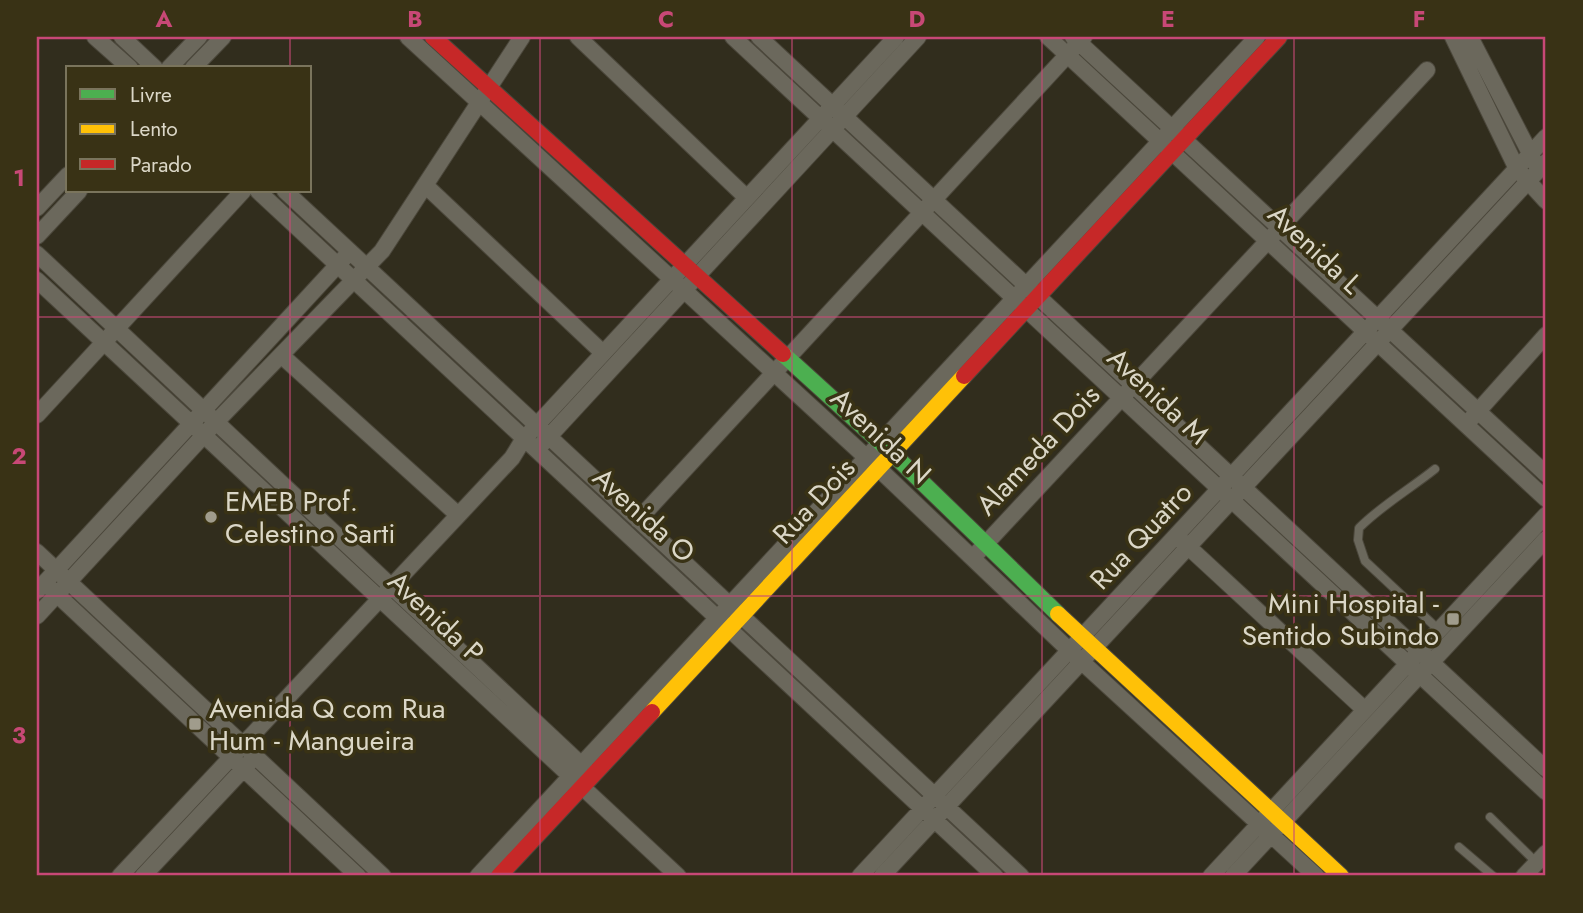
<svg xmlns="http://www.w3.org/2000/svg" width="1583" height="913" viewBox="0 0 1583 913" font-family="Jost,sans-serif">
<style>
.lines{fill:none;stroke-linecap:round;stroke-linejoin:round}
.lane-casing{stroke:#4b473b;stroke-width:10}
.street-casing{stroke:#4b473b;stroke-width:18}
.fast-casing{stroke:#4b473b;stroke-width:18}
.slow-casing{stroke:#4b473b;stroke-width:18}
.jam-casing{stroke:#4b473b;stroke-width:18}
.lane{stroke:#6b685c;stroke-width:8}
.street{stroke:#6b685c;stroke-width:16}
.fast{stroke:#4caf50;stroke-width:16}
.slow{stroke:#ffc107;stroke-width:16}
.jam{stroke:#c62828;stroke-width:16}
.grid{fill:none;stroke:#c84876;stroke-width:2;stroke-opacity:0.55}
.poi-dot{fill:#a09c8c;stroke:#393215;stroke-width:2.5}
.labels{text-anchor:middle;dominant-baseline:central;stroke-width:7;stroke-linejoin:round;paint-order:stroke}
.street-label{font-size:28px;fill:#dbd7c7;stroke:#393215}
.poi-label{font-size:28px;fill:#dbd7c7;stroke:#393215;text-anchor:start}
.neatline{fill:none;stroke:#c84876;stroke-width:2.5}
.grid-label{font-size:23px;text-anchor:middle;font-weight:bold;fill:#c84876}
</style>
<rect width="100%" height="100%" fill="#312d1d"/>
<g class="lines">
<g class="lane-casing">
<path id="lane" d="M1435,469C1410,489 1382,505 1359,528L1358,540L1365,561L1440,631
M1490,817L1537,863
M1459,847L1493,876"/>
</g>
<g class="street-casing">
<path id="street" d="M95,37L130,68
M122,37L155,68
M408,37L879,469L1070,651L1316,876
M578,37L747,198
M733,37L1546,792
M759,37L1546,769
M1048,37L1546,499
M1073,37L1546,474
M1453,37L1517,169L1546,201
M1470,37L1535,163
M169,68L199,37
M193,68L223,37
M425,185L603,353
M258,191L995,876
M285,191L1021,876
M37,208L68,175
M37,236L79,191
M37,254L589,772
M37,280L678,876
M281,355L457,514
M37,415L243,191
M1471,419L1546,335
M542,444L918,37
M638,520L1084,37
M1182,541L1365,710
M37,552L383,876
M978,552L1427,70
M49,587L358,876
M37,591L345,257
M37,616L216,422L382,251L522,37
M120,876L512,458L523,440L896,37
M143,876L249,763
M478,876L1257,37
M860,876L1546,137
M882,876L1546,162
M1211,876L1546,515
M1233,876L1546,539
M1524,876L1546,853"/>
</g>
<g class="fast-casing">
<path id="fast" d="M783,354L893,454L1058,614"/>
</g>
<g class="slow-casing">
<path id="slow" d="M1058,614L1341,876
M652,712L964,376"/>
</g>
<g class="jam-casing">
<path id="jam" d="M433,37L783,354
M964,376L1279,37
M499,876L652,712"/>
</g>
<use href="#lane" class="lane"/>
<use href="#street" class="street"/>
<use href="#fast" class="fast"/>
<use href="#slow" class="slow"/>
<use href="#jam" class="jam"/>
</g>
<path class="grid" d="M290,37V68M540,37V876M792,37V876M1042,37V876M1294,37V876M290,191V876M37,317H1546M37,596H1546"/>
<g class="poi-dot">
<circle cx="211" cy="517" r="7"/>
<rect x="1446" y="612" width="14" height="14" rx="3.5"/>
<rect x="188" y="717" width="14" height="14" rx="3.5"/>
</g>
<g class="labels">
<g class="street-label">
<text transform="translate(1315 249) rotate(43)">Avenida L</text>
<text transform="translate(1158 396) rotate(43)">Avenida M</text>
<text transform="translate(881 436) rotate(43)">Avenida N</text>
<text transform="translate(1038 450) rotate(-47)">Alameda Dois</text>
<text transform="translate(814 501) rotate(-47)">Rua Dois</text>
<text transform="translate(644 515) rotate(42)">Avenida O</text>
<text transform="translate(1141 536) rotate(-47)">Rua Quatro</text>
<text transform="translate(436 617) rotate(43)">Avenida P</text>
</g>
<g class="poi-label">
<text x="225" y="501">EMEB Prof.<tspan x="225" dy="32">Celestino Sarti</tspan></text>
<text x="1439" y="603" text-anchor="end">Mini Hospital -<tspan x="1439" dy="32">Sentido Subindo</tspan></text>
<text x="209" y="708">Avenida Q com Rua<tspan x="209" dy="32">Hum - Mangueira</tspan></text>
</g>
</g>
<rect width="1583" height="913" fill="none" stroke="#393215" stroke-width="77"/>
<rect x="66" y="66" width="245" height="126" fill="#393215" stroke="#7a745c" stroke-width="2"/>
<rect x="80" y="89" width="35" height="10" fill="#4caf50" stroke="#7a745c" stroke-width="2"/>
<text x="130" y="102" font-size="21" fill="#dbd7c7">Livre</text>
<rect x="80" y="124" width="35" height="10" fill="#ffc107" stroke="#7a745c" stroke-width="2"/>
<text x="130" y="136" font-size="21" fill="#dbd7c7">Lento</text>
<rect x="80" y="159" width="35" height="10" fill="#c62828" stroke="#7a745c" stroke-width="2"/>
<text x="130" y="172" font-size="21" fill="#dbd7c7">Parado</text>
<rect x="38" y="38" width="1506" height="836" class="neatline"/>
<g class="grid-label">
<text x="164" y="27">A</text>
<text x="415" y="27">B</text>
<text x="666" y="27">C</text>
<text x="917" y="27">D</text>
<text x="1168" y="27">E</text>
<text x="1419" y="27">F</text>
<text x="19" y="186">1</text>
<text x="19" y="464">2</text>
<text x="19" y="743">3</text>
</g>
</svg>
